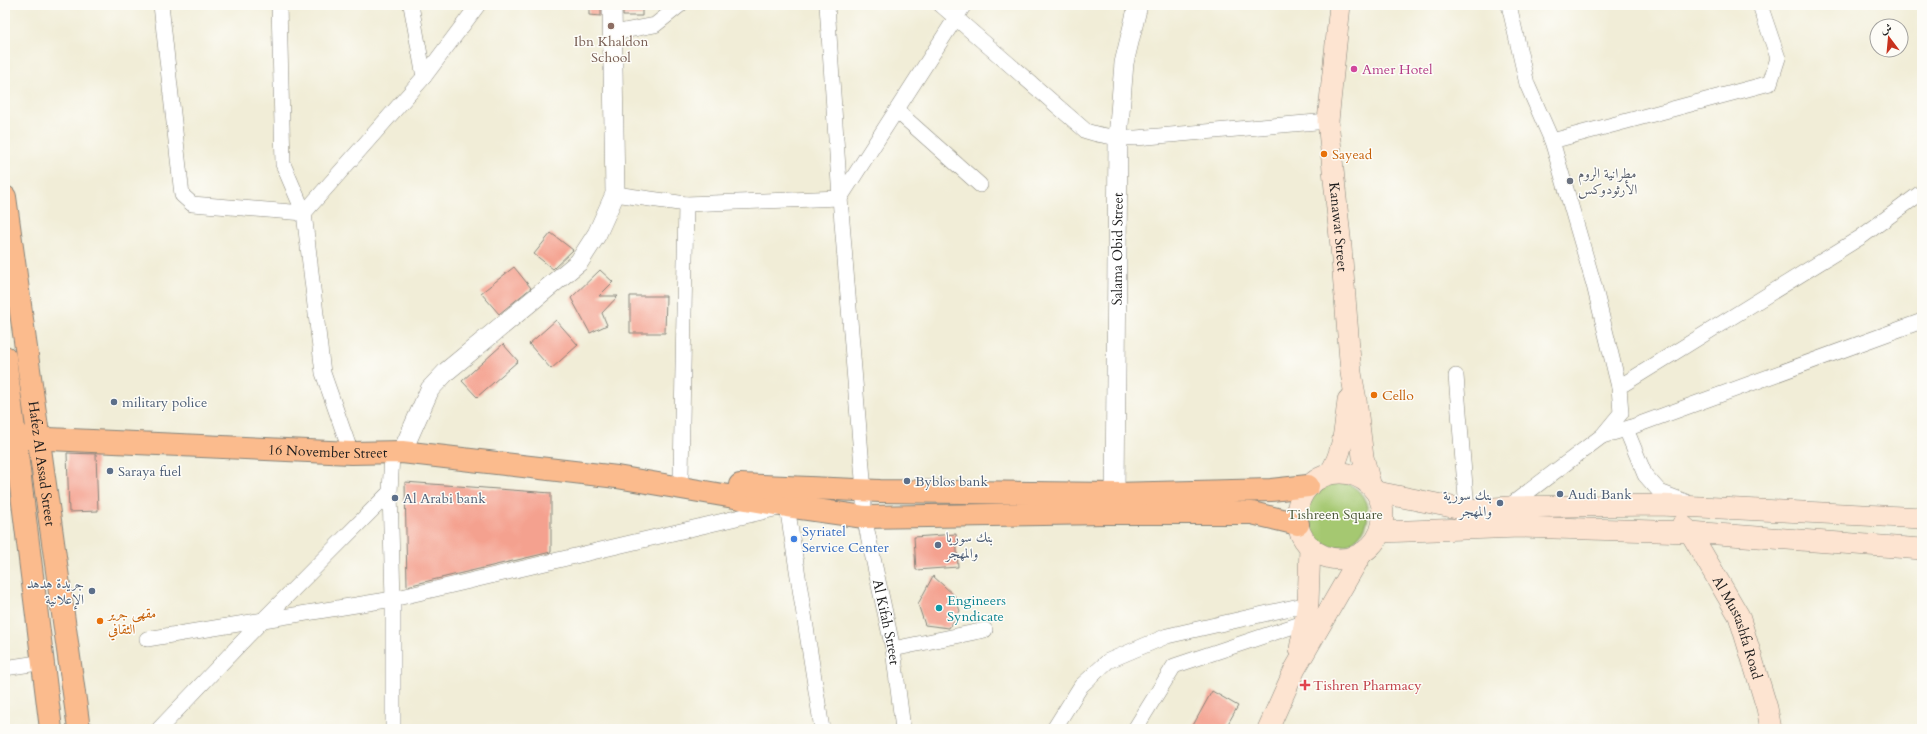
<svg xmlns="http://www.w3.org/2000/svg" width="1927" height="734" viewBox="0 0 1927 734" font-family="Cardo,Amiri,serif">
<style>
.green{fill:#a5c871;stroke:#607246}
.building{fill:#f4a18f}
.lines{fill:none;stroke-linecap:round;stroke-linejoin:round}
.minor-casing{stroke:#86847a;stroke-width:16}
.tertiary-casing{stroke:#86847a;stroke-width:20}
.secondary-casing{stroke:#86847a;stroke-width:22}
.primary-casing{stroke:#86847a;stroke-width:24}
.minor{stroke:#fff;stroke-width:15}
.tertiary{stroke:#fff;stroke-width:19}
.secondary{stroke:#fde4d1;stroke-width:21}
.primary{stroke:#fbbb8d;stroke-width:22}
.education-dot{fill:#8d6e63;stroke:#fdfcf7;stroke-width:1.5}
.hotel-dot{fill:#d1479c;stroke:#fdfcf7;stroke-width:1.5}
.food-dot{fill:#e8710a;stroke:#fdfcf7;stroke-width:1.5}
.worship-dot{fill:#6b7280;stroke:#fdfcf7;stroke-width:1.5}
.service-dot{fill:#5c6f8a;stroke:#fdfcf7;stroke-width:1.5}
.shop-dot{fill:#3f7fe0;stroke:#fdfcf7;stroke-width:1.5}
.culture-dot{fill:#0f9aa8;stroke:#fdfcf7;stroke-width:1.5}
.health-dot{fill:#e0444e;stroke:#fdfcf7;stroke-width:1.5}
.labels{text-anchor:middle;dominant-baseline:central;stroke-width:3;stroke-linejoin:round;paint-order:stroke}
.education-label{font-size:14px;fill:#785e54;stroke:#fdfcf7}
.hotel-label{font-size:14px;fill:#b23c85;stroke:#fdfcf7;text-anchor:start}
.food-label{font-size:14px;fill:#c56008;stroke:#fdfcf7;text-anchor:start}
.worship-label{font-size:14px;fill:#5b616d;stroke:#fdfcf7;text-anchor:start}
.street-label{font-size:14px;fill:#1c1c1c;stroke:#fdfcf7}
.service-label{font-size:14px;fill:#4e5e75;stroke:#fdfcf7;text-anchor:start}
.park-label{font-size:14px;fill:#4c583a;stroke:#fdfcf7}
.shop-label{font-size:14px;fill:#366cbe;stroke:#fdfcf7;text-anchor:start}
.culture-label{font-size:14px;fill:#0d838f;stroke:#fdfcf7;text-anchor:start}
.health-label{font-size:14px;fill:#be3a42;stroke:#fdfcf7;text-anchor:start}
</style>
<rect width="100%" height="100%" fill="#fdfcf7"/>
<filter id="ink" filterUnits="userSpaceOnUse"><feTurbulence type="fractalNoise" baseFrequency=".025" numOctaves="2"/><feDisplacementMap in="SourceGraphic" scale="8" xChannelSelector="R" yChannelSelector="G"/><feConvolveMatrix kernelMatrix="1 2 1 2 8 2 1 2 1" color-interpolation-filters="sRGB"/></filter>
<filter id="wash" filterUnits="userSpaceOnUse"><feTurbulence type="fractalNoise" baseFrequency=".012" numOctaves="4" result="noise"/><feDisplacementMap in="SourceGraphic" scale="16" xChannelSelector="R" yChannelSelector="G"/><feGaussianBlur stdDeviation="0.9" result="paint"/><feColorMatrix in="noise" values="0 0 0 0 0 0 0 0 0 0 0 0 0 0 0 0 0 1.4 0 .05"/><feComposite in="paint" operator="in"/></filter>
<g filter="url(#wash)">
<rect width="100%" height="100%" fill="#f1edd7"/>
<path class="green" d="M1302 514a33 33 0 1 1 66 0a33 33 0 1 1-66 0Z"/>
<g id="blocks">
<path class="building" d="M589,5H601V16L589,15Z
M623,5H642V16H623Z
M551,233L573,250L553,269L534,254Z
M514,267L531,288L499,314L481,293Z
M600,270L613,282L599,296H618L602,313L607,325L590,333L571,298Z
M630,296H666L665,333H630Z
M556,320L578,345L551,369L529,344Z
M503,344L518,361L477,397L462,381Z
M67,453L96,454L98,511L69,512Z
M405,482L551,493V552L407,586Z
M956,534L958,567L916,570L914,537Z
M933,576L955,596L960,611L949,628L925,625L918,604Z
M1212,691L1238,706L1225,729H1191Z"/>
</g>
</g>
<g filter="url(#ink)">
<use href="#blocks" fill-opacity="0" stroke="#86847a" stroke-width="1"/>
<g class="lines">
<g class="minor-casing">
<g id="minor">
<path d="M161,5L182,195L192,204L304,213L283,164L279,5"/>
<path d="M411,5L424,77"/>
<path id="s1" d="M827,5L840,198L864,491V517L893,649L903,729"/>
<path d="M941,5L1086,131C1103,137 1118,138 1136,138L1328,121"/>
<path d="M1509,5L1527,84L1552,141L1594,285L1619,387"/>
<path d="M613,33L655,25L680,5"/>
<path d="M897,111L980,185"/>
<path d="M1552,141L1770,83L1778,58L1760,5"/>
<path d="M615,194L686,204L840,198L964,5"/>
<path d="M1456,376L1467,510"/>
<path d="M1626,429L1645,475L1660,492L1686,502"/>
<path d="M1602,436L1626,429L1922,321"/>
<path d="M351,453L323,373L304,213L424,77L478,5"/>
<path d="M392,454L390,492L393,599V729"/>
<path d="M681,477L686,204"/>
<path d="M1508,507L1602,436L1621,413L1619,387L1861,237L1922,192"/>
<path d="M147,639L393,599L787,506L822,729"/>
<path d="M893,649L985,630"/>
<path d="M5,668L44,662"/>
<path d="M159,729L261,622L390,492"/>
<path d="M1054,729L1081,686L1108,661L1167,636L1308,604"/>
<path d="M1135,729L1174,666L1306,622"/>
</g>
</g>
<g class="tertiary-casing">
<g id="tertiary">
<path d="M402,452L430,389L447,371L579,262L597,234L615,194L612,5"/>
<path id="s2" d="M1115,494L1118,138L1124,63L1138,5"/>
</g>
</g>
<g class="secondary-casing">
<g id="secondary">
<path id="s3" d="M1340,5L1328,121L1341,247L1351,373L1356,400L1363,457L1370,483"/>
<circle cx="1340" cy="516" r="43"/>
<path d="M1330,473C1344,451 1345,425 1348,400"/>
<path d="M1377,492L1467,510L1508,507L1660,505L1922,518"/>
<path id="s4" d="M1682,525L1690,532L1739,616L1767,708L1771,729"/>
<path d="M1381,532L1520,527L1690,532L1922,549"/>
<path d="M1300,649L1308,604L1310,547"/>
<path d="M1268,729L1295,669L1362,553"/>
</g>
</g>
<g class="primary-casing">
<g id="primary">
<path id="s5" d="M5,197L79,729"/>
<path d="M5,357L51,729"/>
<path id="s6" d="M5,437L351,453L402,452L617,477L787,506L864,517L1107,513H1252L1298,524"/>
<path d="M740,485L880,491L1115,494L1271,490L1308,486"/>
</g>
</g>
<use href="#minor" class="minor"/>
<use href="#tertiary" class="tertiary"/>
<use href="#secondary" class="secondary"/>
<use href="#primary" class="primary"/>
</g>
</g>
<circle class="education-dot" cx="611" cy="26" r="4"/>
<circle class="hotel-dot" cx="1354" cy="69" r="4"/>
<g class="food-dot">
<circle cx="1324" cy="154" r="4"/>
<circle cx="1374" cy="395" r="4"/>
<circle cx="100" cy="621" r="4"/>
</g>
<circle class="worship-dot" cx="1570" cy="181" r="4"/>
<g class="service-dot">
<circle cx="114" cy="402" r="4"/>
<circle cx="110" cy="471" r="4"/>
<circle cx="907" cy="481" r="4"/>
<circle cx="1560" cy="494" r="4"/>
<circle cx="395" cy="498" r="4"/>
<circle cx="1500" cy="503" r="4"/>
<circle cx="938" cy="545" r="4"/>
<circle cx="92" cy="591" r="4"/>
</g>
<circle class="shop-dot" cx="794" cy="539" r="4"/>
<circle class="culture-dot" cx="939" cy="608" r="4"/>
<path class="health-dot" d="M1303 679h4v4h4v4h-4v4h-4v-4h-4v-4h4z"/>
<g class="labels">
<g class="education-label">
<text x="611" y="41">Ibn Khaldon<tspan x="611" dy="16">School</tspan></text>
</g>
<g class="hotel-label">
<text x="1362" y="69">Amer Hotel</text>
</g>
<g class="food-label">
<text x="1332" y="154">Sayead</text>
<text x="1382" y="395">Cello</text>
<text x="108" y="613">مقهى جرير<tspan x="108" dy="16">الثقافي</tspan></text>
</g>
<g class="worship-label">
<text x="1578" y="173">مطرانية الروم<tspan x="1578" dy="16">الأرثودوكس</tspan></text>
</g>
<g class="street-label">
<text stroke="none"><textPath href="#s3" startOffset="223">Kanawat Street</textPath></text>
<text stroke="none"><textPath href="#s2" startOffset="245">Salama Obid Street</textPath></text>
<text stroke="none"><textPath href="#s6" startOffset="323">16 November Street</textPath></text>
<text stroke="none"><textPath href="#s5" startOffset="269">Hafez Al Assad Street</textPath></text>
<text stroke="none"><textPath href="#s1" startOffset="621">Al Kifah Street</textPath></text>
<text stroke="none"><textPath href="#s4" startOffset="118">Al Mustashfa Road</textPath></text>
</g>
<g class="service-label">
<text x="122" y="402">military police</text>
<text x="118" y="471">Saraya fuel</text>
<text x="915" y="481">Byblos bank</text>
<text x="1568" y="494">Audi Bank</text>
<text x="1492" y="495" text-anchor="end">بنك سورية<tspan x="1492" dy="16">والمهجر</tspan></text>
<text x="403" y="498">Al Arabi bank</text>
<text x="946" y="537">بنك سوريا<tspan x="946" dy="16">والمهجر</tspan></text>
<text x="84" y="583" text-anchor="end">جريدة هدهد<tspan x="84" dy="16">الإعلانية</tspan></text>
</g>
<g class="park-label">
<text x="1335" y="514">Tishreen Square</text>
</g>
<g class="shop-label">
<text x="802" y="531">Syriatel<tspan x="802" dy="16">Service Center</tspan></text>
</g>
<g class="culture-label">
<text x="947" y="600">Engineers<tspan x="947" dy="16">Syndicate</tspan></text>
</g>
<g class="health-label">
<text x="1313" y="685">Tishren Pharmacy</text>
</g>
</g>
<rect width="1927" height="734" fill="none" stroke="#fdfcf7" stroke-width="20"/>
<g transform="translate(1889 38) rotate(344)"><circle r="19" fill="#fdfcf7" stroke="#a3a29f"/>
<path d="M0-3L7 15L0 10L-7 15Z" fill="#c8321e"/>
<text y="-6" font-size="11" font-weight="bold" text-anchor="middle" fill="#1c1c1c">ش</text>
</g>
</svg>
